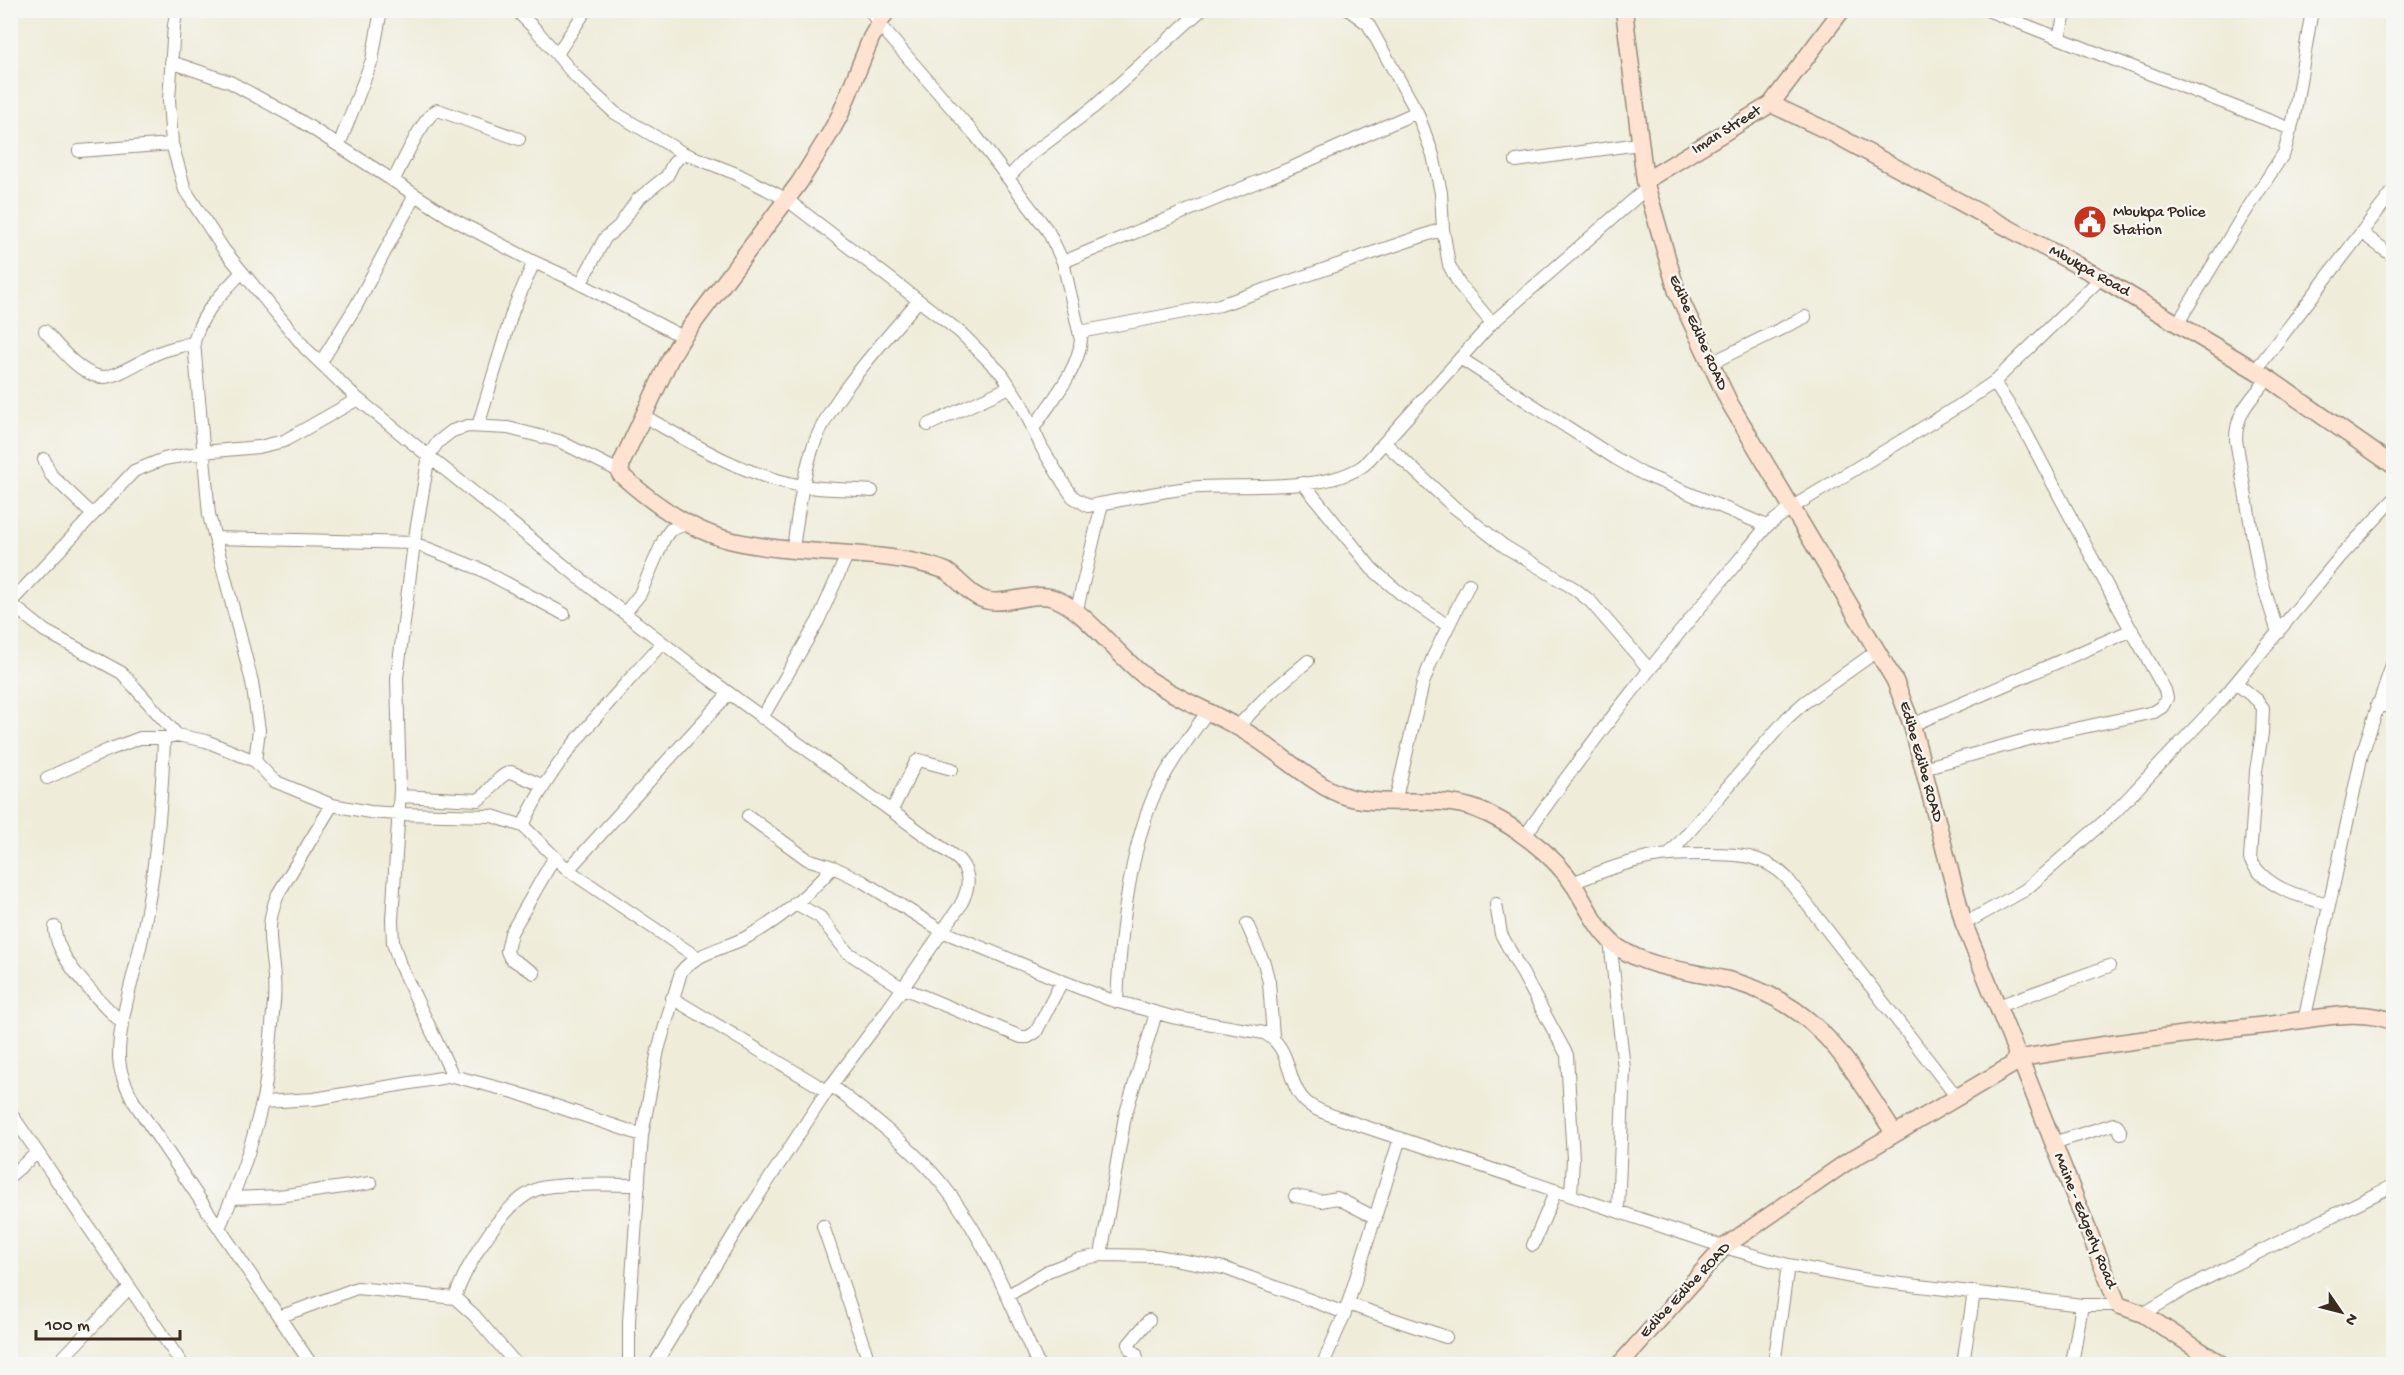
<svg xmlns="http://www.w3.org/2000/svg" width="2404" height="1375" viewBox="0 0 2404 1375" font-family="'Gochi Hand',sans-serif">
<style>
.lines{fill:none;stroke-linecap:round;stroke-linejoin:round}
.street-casing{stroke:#958b7c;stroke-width:14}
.secondary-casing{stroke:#958b7c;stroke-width:19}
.street{stroke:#fff;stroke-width:12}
.secondary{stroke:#fee3d2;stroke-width:16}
.labels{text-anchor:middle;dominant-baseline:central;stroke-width:5;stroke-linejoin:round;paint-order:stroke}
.street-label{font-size:16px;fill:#3b2a1e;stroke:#f6f6f2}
.poi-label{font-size:16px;fill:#3b2a1e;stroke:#f6f6f2;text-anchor:start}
</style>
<rect width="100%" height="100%" fill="#f6f6f2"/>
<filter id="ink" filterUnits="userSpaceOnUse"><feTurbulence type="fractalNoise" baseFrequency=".0167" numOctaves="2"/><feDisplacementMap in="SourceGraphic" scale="12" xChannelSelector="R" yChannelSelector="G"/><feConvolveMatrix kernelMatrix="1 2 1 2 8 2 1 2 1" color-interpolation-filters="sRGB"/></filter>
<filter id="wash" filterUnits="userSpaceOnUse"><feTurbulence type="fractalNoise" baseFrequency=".008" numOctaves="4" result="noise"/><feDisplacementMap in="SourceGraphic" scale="24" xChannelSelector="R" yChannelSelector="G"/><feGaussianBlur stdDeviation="1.35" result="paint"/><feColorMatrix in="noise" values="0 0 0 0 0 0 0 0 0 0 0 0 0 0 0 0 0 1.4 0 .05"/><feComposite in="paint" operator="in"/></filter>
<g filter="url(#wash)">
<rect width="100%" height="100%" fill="#efecd9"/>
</g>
<g filter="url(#ink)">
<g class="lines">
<g class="street-casing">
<path id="street" d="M177,10L174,25L169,100L172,144L185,190L224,250L306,349L358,399L593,589L711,680L959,860C972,876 969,889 960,906L886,1012L827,1091L747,1213L655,1364
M516,10L537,31L576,77L615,113L683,153L737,174L786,199L960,332L1002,374L1022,405L1042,448L1064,484L1073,497L1088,506C1121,501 1154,492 1188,488C1237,483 1325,494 1364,465L1492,323L1647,188
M870,10L878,23L976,136L1048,231L1063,262L1081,340C1078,372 1050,402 1033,429
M1349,10L1368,24L1417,112L1433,155L1441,193L1443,229L1449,265L1459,284L1492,323
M1987,10L2291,129
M2059,37L2066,10
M557,54L586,10
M171,62L230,82L299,120L451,218L534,262L565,276L683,337
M339,145L372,60L381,10
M79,151L172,144
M1516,161L1639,144
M1008,178L1029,156L1094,107L1201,10
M393,181C402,165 423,115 438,110L519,139
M2362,233L2394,257
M1063,262L1296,166L1417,112
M242,272C223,293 201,312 194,342L209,515L252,682L259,730L255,761
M581,283L605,238L619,226L638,199L667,176L673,164L683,153
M2178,323L2242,217L2284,153L2294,117L2312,10
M45,331C58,346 81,376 103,377C118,377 143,359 158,353C170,348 183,346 194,342
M1080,332L1220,305L1443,229
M1460,358L1615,458L1643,474L1767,526
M321,362L356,306L415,195
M1709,364L1805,317
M2255,371L2394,190
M2268,378C2251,400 2236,411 2236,440L2259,572L2278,633
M644,416C694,445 745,476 803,486C826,490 850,489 872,491
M928,425L1010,387
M478,426L513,310L534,262
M1385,443L1454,507L1504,546L1575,589L1591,602L1649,669
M44,459L51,475L92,514
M1303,483L1372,569L1400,593L1448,626
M215,538L414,543L480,569L564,614
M793,548C798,515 802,481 812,450C829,398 883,343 918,301
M625,613L640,594L664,539L670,530L689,523
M1076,613L1102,504
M2236,683L2257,700L2263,708L2262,733L2256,771L2250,859C2265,888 2300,897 2329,904
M2377,704L2394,708
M762,718L818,621L848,553
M1912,725L2132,630
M1237,727L1270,693L1308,661
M177,735L122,673L45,631L10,603L134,471L164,459L203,452L259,447L284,441L358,399
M164,738C162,805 155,872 142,938C135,974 119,1019 119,1055C119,1073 126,1086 134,1102L311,1364
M1923,768L2033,738L2154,712L2162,707L2167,698L2165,690L2115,601L2023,427L1994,382
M47,778L108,750L140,738H164L177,735L206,741L255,761L274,781L332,805L370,812L400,814L492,816L523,826L568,870L698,958
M400,796L478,800C491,792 496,776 511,772L544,786
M1395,802L1423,683L1433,657L1469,584
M892,810L916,762L919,760L952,769
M748,816L807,859L833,867L862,881L942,931L1062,981L1108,999L1172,1017L1264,1033C1293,1047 1285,1084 1307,1103C1317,1111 1330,1115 1342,1119L1724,1247L1788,1265L1868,1280L2082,1305H2118
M523,826C553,756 613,700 662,643
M1525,836C1599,728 1683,628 1767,526L1791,508L1957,407L1994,382L2101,278
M1669,855L1787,718L1805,702L1877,651
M568,870L729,693
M1572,883C1603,871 1637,857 1671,855C1683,854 1696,854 1708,854C1739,854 1763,855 1786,877L1956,1096
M795,903L820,917L847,952L901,987L1021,1037H1028L1036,1032L1062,981
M1496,904L1501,934L1567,1055L1573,1159L1571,1195
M1247,924L1264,963L1269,982L1273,1037
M1964,924L2025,890L2115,812L2224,697L2340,557L2394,499
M55,927C54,958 102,1003 123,1024
M1610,940L1624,1069L1618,1210
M534,973L510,958L507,951L511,933L554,858
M672,998L827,1091
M1117,1002C1120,938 1128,860 1152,800C1166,768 1188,739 1208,711
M1998,1006L2109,966
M2304,1021L2362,754L2394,659
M453,1076L400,965L393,943L392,920L400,790L397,678L414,543L429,455L438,442L452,431L468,426L508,428L559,441L619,471
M831,1085C873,1119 920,1152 952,1197C989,1247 1012,1308 1038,1364
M263,1102L314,1099L453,1076L514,1092L642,1135
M10,1112L182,1364
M2053,1143L2114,1124L2117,1125L2121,1133
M10,1176L37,1153
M1295,1196L1321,1201L1337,1198L1376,1218
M233,1198L279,1196L371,1183
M823,1226L866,1353L868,1364
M219,1228C237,1189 252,1145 262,1103C269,1073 271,1033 274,1002C278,961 260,935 278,894L332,805
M1533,1245L1556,1190
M1101,1255L1125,1116L1156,1013
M1007,1296L1048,1271L1076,1260L1101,1255L1157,1256L1224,1268L1345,1313
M455,1298C466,1264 508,1192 546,1187C576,1183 609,1185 639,1185
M1348,1304L1446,1337
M2143,1314L2185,1289L2394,1185
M279,1317L357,1288L455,1298L474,1315L516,1364
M57,1364L129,1288
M629,1364V1321L642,1135L658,1050L681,972C695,953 726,948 747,937C780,920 808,895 833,867
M1138,1364L1136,1354L1130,1349L1129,1344L1149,1320
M1323,1364L1345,1313L1400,1138
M1774,1364L1788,1265
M1963,1364L1974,1292
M2072,1364L2082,1305"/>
</g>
<g class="secondary-casing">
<path id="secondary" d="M887,10L871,38L840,115L829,135L799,183L683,337L671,357L622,462L620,474C650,501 689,530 729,540C793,556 860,549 924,564C931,566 939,568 946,571C960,580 971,598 989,601C1011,605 1033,590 1056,599C1086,611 1119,658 1147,678C1178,699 1214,713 1246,732C1271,747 1291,765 1314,780C1324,787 1337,794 1348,797C1389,808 1435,794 1476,809C1511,822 1555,855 1575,887C1588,908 1599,934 1619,948C1651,969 1692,971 1728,980C1818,1003 1847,1061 1894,1133
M1771,104L1830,132L2101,278L2268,378L2394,466
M1645,181L1771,104L1842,10
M2016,1059C2099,1044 2183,1034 2267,1025C2305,1021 2358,1006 2394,1022
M2020,1059L2118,1305L2143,1314L2221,1364
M1620,1364L1724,1247L1847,1162L2012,1065L2017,1054L1964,924L1912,725L1895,681L1729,402L1677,292L1645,181L1624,10"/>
</g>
<use href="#street" class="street"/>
<use href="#secondary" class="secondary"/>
</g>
</g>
<defs>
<g id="civic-disc" transform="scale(1.725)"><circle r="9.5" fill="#c8321e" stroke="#f6f6f2"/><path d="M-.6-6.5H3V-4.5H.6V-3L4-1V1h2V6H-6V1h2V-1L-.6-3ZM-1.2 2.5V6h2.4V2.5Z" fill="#fff"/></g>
</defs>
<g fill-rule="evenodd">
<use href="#civic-disc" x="2090" y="222"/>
</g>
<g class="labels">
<g class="street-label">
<text transform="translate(1727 131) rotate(-32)">Iman Street</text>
<text transform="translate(2089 272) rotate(29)">Mbukpa Road</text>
<text transform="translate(1697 333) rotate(66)">Edibe Edibe ROAD</text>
<text transform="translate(1920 762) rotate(74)">Edibe Edibe ROAD</text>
<text transform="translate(2084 1221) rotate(68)">Maine - Edgerly Road</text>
<text transform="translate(1686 1291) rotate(-47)">Edibe Edibe ROAD</text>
</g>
<g class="poi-label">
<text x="2113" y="213">Mbukpa Police<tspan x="2113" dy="18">Station</tspan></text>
</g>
</g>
<rect width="2404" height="1375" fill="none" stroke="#f6f6f2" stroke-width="36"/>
<g transform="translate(2341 1312) rotate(125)" stroke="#f6f6f2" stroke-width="4.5" paint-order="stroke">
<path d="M0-4.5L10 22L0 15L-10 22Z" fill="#3b2a1e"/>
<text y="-9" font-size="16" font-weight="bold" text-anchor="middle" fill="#3b2a1e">N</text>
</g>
<path d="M36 1330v9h144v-9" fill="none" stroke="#3b2a1e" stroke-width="3"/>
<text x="45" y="1330" font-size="18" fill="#3b2a1e" stroke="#f6f6f2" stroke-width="4.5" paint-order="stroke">100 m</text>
</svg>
